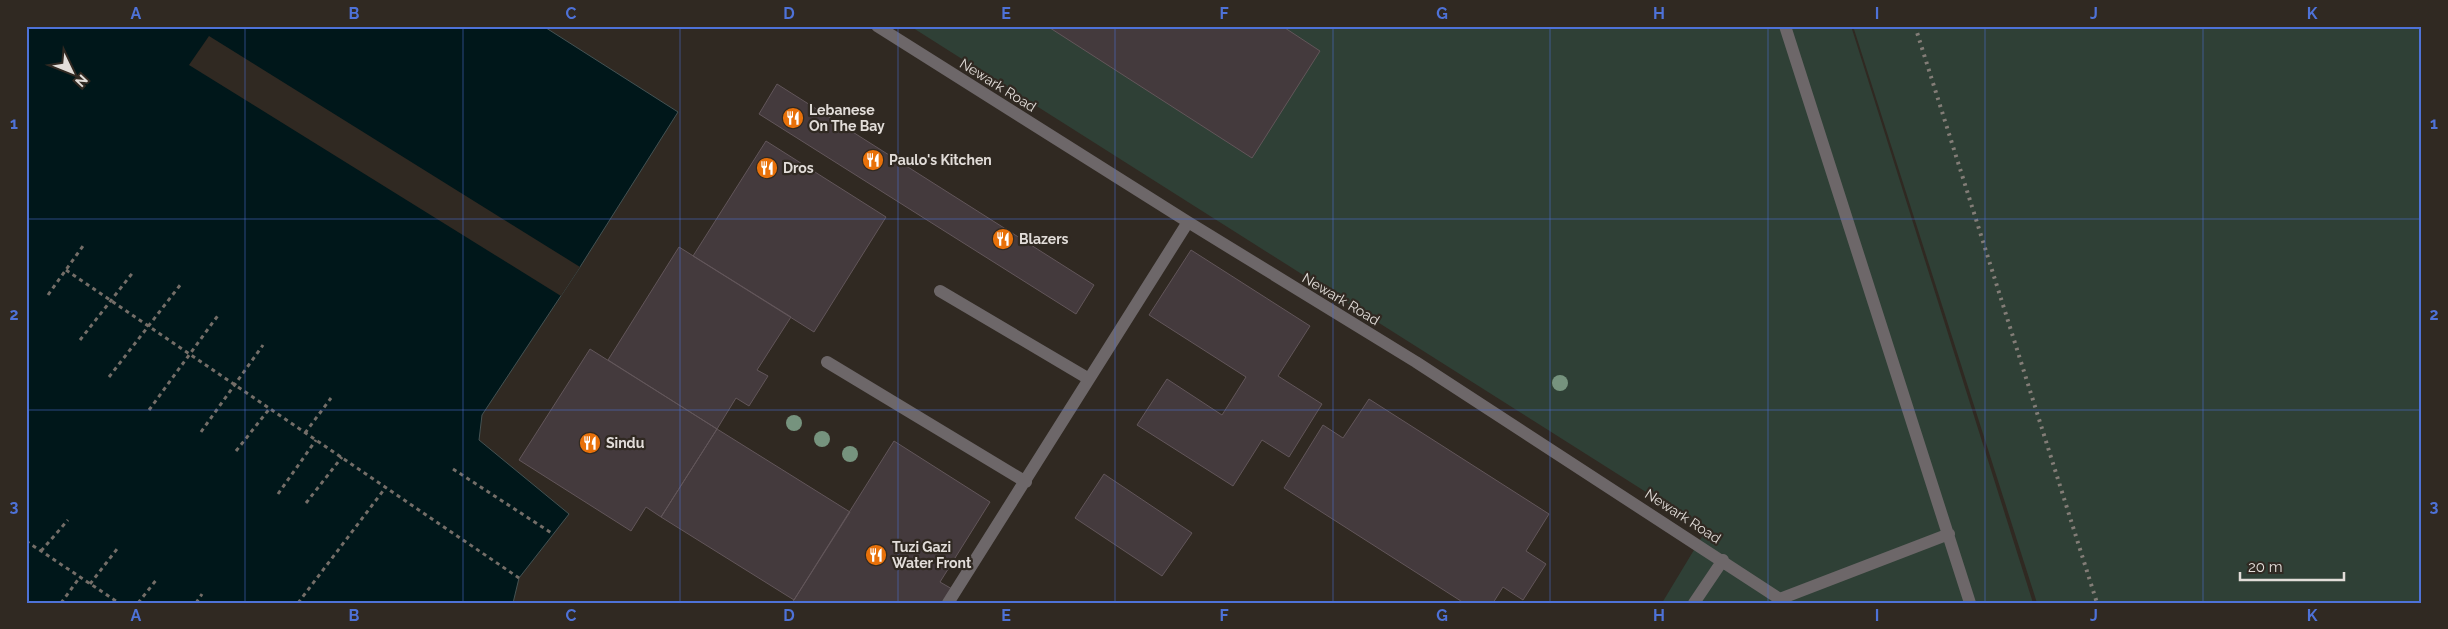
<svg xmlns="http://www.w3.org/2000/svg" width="2448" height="629" viewBox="0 0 2448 629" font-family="Raleway,sans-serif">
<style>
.green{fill:#2f4036}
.water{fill:#00171a;stroke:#445253}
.pier{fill:#302922}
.building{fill:#443a3d;stroke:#62565a}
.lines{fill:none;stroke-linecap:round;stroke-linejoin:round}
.path{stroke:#746e68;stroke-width:3;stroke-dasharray:4 4;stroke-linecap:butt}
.minor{stroke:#6d6769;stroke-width:12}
.rail{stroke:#837d77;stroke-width:4;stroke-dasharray:2.5 5;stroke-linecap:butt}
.tree{fill:#76937e}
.grid{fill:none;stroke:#4e72d8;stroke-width:1;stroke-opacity:0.55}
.labels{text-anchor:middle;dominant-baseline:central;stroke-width:4.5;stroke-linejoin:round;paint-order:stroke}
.street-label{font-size:14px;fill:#e2ddd9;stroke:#302922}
.poi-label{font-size:14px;font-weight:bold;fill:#e2ddd9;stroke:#302922;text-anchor:start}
.neatline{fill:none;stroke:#4e72d8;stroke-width:2}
.grid-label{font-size:16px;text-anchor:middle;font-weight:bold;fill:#4e72d8}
</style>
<rect width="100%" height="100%" fill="#302922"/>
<path class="green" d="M910,26H1851L2033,603H1662L1706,530Z
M1853,26H2422V603H2037Z"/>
<path class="water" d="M26,26H543L678,112L580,267L482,415L479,440L569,514L519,578L513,603H26Z"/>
<path class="pier" d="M209,36L580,267L561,296L189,65Z"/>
<path class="building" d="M1047,26H1282L1320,51L1252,158Z
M777,84L1094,285L1076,314L759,114Z
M766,141L886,217L814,332L693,256Z
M679,247L791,317L757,370L768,376L749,406L736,398L717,429L608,360Z
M1191,250L1310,326L1278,376L1322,404L1289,457L1262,440L1233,486L1137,425L1167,379L1222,415L1246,377L1149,315Z
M590,349L717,429L661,517L646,507L631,531L519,460Z
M1369,399L1549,514L1526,551L1546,564L1523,600L1503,587L1493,603H1464L1284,488L1323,425L1343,438Z
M717,429L850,512L794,600L661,517Z
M894,441L990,502L940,582L952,589L944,603H792Z
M1104,474L1192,533L1162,576L1075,518Z"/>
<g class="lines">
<path class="path" d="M66,270L519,578
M48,295L83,246
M80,340L134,271
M109,377L181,284
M149,410L219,314
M201,432L263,345
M305,433L331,398
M236,451L270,408
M453,469L553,534
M278,494L316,440
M306,503L342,457
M26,541L119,603
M41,551L68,520
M90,584L117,549
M61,603L80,577
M138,603L157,579
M196,603L202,594
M298,603L386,487"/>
<path class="minor" d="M877,26L1188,222L1416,362L1786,603
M1785,26L1970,603
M940,291L1089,379
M827,362L1026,482
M1780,599L1949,534
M948,603L1188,222
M1694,603L1723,560"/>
<path class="rail" d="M1915,26L2097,603"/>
</g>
<g class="tree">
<circle cx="1560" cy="383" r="8"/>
<circle cx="794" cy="423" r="8"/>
<circle cx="822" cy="439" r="8"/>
<circle cx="850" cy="454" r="8"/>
</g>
<path class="grid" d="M245,26V603M463,26V603M680,26V603M898,26V603M1115,26V603M1333,26V603M1550,26V603M1768,26V603M1985,26V603M2203,26V603M26,219H2422M26,410H2422"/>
<defs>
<g id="restaurant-disc" transform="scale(1.125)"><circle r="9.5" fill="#e8710a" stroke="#302922"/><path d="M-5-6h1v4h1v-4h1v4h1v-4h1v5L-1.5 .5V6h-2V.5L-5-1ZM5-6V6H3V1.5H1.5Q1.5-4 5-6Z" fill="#fff"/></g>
</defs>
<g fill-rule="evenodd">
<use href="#restaurant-disc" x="793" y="118"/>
<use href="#restaurant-disc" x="873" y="160"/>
<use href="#restaurant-disc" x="767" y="168"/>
<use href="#restaurant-disc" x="1003" y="239"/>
<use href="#restaurant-disc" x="590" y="443"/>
<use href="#restaurant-disc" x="876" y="555"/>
</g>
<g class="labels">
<g class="street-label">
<text transform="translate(998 85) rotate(32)">Newark Road</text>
<text transform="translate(1341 299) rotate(31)">Newark Road</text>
<text transform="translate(1683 516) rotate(33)">Newark Road</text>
</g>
<g class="poi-label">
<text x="809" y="110">Lebanese<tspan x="809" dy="16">On The Bay</tspan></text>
<text x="889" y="160">Paulo's Kitchen</text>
<text x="783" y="168">Dros</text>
<text x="1019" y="239">Blazers</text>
<text x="606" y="443">Sindu</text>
<text x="892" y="547">Tuzi Gazi<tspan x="892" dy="16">Water Front</tspan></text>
</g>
</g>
<rect width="2448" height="629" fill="none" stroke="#302922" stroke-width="55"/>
<g transform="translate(72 72) rotate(133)" stroke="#302922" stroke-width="4" paint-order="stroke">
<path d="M0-4L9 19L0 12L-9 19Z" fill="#e2ddd9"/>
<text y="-8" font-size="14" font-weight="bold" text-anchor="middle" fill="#e2ddd9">N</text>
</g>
<path d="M2240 572v8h104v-8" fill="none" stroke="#e2ddd9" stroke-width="2.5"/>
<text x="2248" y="572" font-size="15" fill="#e2ddd9" stroke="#302922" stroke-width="4" paint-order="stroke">20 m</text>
<rect x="28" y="28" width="2392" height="574" class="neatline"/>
<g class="grid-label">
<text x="136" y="19">A</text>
<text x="354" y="19">B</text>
<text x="571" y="19">C</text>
<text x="789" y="19">D</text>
<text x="1006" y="19">E</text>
<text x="1224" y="19">F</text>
<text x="1442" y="19">G</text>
<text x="1659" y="19">H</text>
<text x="1877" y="19">I</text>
<text x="2094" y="19">J</text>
<text x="2312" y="19">K</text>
<text x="14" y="129">1</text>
<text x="2434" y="129">1</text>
<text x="14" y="320">2</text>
<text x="2434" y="320">2</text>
<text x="14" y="512">3</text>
<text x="2434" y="512">3</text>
<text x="136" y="621">A</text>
<text x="354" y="621">B</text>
<text x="571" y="621">C</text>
<text x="789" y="621">D</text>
<text x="1006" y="621">E</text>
<text x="1224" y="621">F</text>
<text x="1442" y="621">G</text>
<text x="1659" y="621">H</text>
<text x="1877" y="621">I</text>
<text x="2094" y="621">J</text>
<text x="2312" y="621">K</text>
</g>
</svg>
